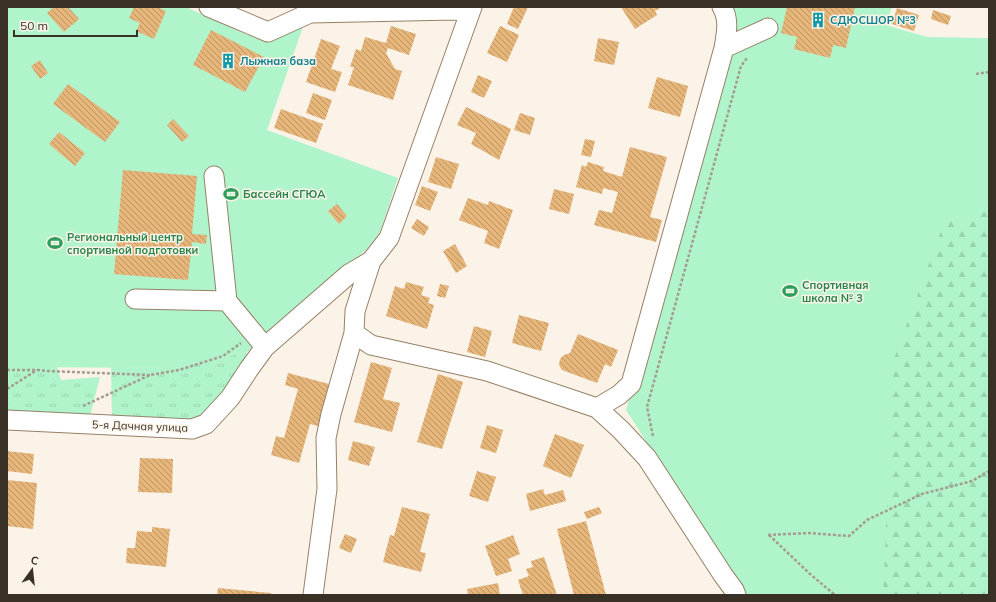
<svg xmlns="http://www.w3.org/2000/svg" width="996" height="602" viewBox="0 0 996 602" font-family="Mulish,sans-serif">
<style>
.grass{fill:url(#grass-tufts)}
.forest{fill:url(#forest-firs)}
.pitch{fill:#b0f4cb}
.building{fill:url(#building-back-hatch)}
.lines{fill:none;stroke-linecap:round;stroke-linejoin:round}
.minor-casing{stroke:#958166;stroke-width:21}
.path{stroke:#a59c91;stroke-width:2.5;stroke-dasharray:3 2;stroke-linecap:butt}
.minor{stroke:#fff;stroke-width:19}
.labels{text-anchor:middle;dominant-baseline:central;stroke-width:3;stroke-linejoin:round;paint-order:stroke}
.culture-label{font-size:11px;font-weight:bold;fill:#0d838f;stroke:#fcf3e8;text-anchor:start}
.leisure-label{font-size:11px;font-weight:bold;fill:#27864d;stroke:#fcf3e8;text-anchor:start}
.street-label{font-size:11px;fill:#3a3126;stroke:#fcf3e8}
</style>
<defs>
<pattern id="grass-tufts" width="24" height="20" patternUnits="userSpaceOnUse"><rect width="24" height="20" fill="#b0f4cb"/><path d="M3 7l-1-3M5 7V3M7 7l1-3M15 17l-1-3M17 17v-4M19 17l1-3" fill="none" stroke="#98d2ae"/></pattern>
<pattern id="forest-firs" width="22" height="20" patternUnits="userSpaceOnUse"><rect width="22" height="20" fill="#b0f4cb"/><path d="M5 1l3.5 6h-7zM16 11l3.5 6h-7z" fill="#98d2ae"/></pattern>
<pattern id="building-back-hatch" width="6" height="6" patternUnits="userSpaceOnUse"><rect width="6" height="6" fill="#e6b57a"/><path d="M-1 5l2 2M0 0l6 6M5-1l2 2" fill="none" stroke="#bb9464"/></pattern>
</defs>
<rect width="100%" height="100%" fill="#fcf3e8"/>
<path class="grass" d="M247,352L244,366L204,416L190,423H112L111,367L175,368Z
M7,367H57L61,380L100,377L90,416L7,414Z"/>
<path class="forest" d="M989,43V595H846L829,310Z"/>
<path class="pitch" d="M8,7H186L247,35L274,36L304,24L267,130L398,178L380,232L367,249L323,288L247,352L175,368L7,367V8Z
M729,7H892L886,25L927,37L986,38H989V211L944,223L894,359L883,595H741L738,584L626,410L735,30Z"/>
<path class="building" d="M54,7H68L79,19L64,32L47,13Z
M134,7H157L166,11L154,39L136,31L140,23L129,18Z
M514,7H528L518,29L507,24Z
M621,7H662L655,11L657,15L635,29Z
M787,7H855L846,48L833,45L830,58L794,49L797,37L781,33Z
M897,8L919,15L914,31L892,24Z
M933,10L951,16L948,25L931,19Z
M391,26L416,34L409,55L388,48L386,53L395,69L402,71L393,100L348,85L354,67H350L356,49L361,51L365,37L386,43Z
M500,26L519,35L507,62L487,53Z
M211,30L264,57L245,92L193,65Z
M598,38L619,42L614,65L594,61Z
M321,39L340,46L331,69L342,72L335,92L306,82Z
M40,60L48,73L40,79L31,66Z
M478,75L492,81L484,98L471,92Z
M657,77L688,86L680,117L648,108Z
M68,84L120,122L105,142L53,104Z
M313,93L332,100L325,120L306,113Z
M466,107L511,129L499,160L471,144L476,133L457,125Z
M281,109L323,124L316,143L274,128Z
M520,113L535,118L530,135L514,130Z
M173,119L189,136L182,142L167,125Z
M59,132L85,153L75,166L49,144Z
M585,139L595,141L591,157L581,155Z
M630,147L667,157L650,217L662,220L656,242L594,225L599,210L612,213L618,192L603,188L602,194L576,187L582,165L586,167L588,162L604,167L603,171L622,177Z
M436,157L459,164L451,189L428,182Z
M123,170L197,176L192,234L207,235L206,244L192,242L188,280L114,274Z
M422,186L438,192L430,211L415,205Z
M554,189L574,194L569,214L549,209Z
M468,198L488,205L489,201L513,210L499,249L484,243L488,231L459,220Z
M337,204L347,216L339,224L328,211Z
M417,219L429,227L424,236L411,228Z
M455,244L467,266L456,273L443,251Z
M406,282L424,287L421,295L430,298L428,303L434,305L427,329L386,316L395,286L404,289Z
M440,284L449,286L445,298L437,296Z
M519,315L549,323L541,351L512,343Z
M474,326L492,331L485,357L467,352Z
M578,334L618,350L611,367L605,364L597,383L562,370L559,365L560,359L564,355L570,353Z
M371,362L392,368L383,399L400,403L392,432L354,422Z
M288,373L329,384L318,426L310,424L299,463L271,455L276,436L284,438L298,389L285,385Z
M438,374L463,382L442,449L417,442Z
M487,425L503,430L496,453L480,448Z
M555,434L584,445L571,478L543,466Z
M353,441L375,447L369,466L348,460Z
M7,451L34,454L32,474L7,471Z
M140,458L173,459L172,493L138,492Z
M477,471L496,477L488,502L469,496Z
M7,480L37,483L33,529L7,526Z
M543,489L545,495L563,490L566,501L530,511L526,494Z
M402,507L430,514L420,552L426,553L421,572L383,562L390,535L394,536Z
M599,507L602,513L587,519L584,512Z
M586,521L606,595H574L557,529Z
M152,527L170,529L166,567L126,563L127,548H135L137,531L152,532Z
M345,534L357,539L351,553L339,548Z
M513,535L520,554L508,559L512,571L496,576L485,546Z
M544,557L557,595H523L518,580L529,576L526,569L533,567L531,561Z
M498,583L500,595H468L467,589Z
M218,588L271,593V595H217Z"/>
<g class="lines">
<g class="minor-casing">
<path id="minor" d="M209,7L268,32L310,13L455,10L470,12
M724,48L768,28
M135,299L227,301L214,176
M227,301L265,347
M354,333L371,345L487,371L597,408L621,430L647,458L723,575L734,590L736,595
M597,408L619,395L631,384L724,48C726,35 730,20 722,7
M7,420L192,429L206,424L230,398L249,369L265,347L349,274L371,261
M313,595L327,489L326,438L331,414L354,333L355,311L371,261L389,238L472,7"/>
</g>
<path class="path" d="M976,74L989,72
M7,370H38L48,371L150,375
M7,389L37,370
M83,406L150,375L179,370L223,356L241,343
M653,436L647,407L741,66L747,58
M768,535L809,533L849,536L867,520L922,494L972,481L989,471
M769,535L810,574L835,595"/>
<use href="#minor" class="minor"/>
</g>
<defs>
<g id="building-bare" transform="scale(1.2)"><path d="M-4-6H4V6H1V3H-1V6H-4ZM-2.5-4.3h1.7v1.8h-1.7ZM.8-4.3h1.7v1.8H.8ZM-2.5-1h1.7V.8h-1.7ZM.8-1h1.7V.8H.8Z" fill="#0f9aa8" stroke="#fcf3e8" stroke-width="2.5" paint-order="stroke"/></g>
<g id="stadium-bare" transform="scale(1.2)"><path d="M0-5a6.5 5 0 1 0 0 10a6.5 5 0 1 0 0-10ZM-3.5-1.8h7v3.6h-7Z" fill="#2e9e5b" stroke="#fcf3e8" stroke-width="2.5" paint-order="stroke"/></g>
</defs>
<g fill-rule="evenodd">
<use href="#building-bare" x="818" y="20"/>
<use href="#building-bare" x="228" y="61"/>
<use href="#stadium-bare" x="231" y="194"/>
<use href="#stadium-bare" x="55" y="243"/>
<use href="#stadium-bare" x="790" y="291"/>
</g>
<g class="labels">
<g class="culture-label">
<text x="830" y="20">СДЮСШОР №3</text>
<text x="240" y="61">Лыжная база</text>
</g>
<g class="leisure-label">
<text x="243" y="194">Бассейн СГЮА</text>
<text x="67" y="237">Региональный центр<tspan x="67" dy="13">спортивной подготовки</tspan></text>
<text x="802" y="285">Спортивная<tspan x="802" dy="13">школа № 3</tspan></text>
</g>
<g class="street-label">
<text transform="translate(140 426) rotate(2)">5-я Дачная улица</text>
</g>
</g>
<rect width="996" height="602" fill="none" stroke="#3a3126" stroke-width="16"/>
<g transform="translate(32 570) rotate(15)" stroke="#fcf3e8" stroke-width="3" paint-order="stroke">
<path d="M0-3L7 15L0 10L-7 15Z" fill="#3a3126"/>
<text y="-6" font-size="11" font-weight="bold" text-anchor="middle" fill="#3a3126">С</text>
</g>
<path d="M14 30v6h123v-6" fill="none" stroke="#3a3126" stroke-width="2"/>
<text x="20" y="30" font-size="12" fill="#3a3126" stroke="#fcf3e8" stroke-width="3" paint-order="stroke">50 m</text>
</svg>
